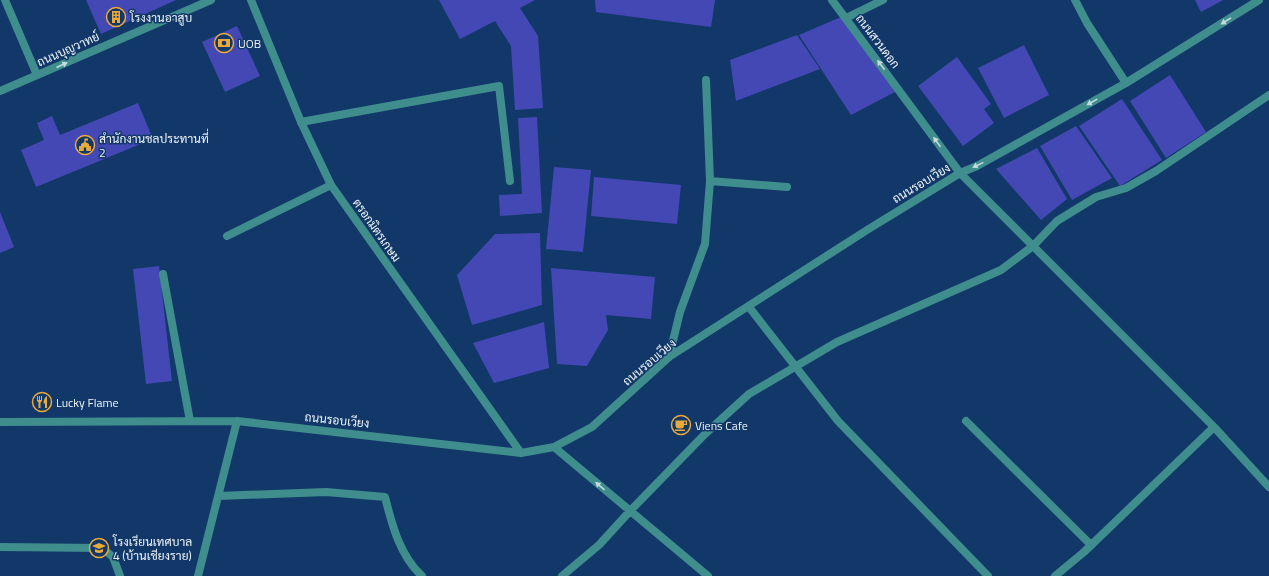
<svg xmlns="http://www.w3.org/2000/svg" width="1269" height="576" viewBox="0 0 1269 576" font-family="'Titillium Web',Sarabun,sans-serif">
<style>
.building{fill:#4448b5}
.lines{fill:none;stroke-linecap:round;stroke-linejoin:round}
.lane{stroke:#408d8e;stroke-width:8}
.street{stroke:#408d8e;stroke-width:8}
.oneway{fill:#c3dadf}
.labels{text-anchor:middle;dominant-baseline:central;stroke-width:3;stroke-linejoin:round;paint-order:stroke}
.poi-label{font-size:12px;fill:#eff4fa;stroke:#113868;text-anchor:start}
.street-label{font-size:12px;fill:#eff4fa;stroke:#113868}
</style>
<rect width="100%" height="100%" fill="#113868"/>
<path class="building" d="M86,0H176L101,34Z
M439,0H535L520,8L538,36L543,108L515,110L511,46L495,21L460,39Z
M595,0H715L711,27L596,12Z
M1195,0H1223L1201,12Z
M841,17L895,92L851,115L799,35Z
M237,26L260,76L225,92L202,42Z
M797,35L820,69L736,101L730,60Z
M1024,45L1049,95L1004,118L978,68Z
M957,57L991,104L984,109L994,123L963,146L918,86Z
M1170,75L1206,132L1166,158L1130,101Z
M1122,99L1162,160L1120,186L1079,126Z
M138,103L153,139L36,187L21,150L44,140L37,123L52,116L60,135Z
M537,117L542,213L500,216L499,195L522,194L518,118Z
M1076,126L1112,178L1072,200L1040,146Z
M1037,148L1067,199L1041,220L996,169Z
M554,167L591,170L583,252L546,249Z
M594,177L681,185L677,224L591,216Z
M0,212L14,247L0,253Z
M540,233L542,305L472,325L457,275L495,234Z
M159,266L172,381L146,384L133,269Z
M551,268L655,277L651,319L606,315L608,330L587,366L557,364Z
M544,322L549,368L494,383L473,343Z"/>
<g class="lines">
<path class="lane" d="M301,122L499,86L510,181
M163,274L190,421
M0,547L102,548L113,557L120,576"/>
<path class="street" d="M5,0L37,75
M251,0L301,122L331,185L521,453
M832,0L960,173L1214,427L1269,487
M1075,0L1087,23L1126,83
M846,18L883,0
M0,91L211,0
M710,181L787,187
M227,236L331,185
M749,307L838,421L988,576
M669,357L680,312L705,244L710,181L706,80
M966,421L1091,545
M0,422L237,421L521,453L554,447L592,427L669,357L867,230L960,173L977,166L1126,83L1259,0
M554,447L708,576
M219,496L326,492L385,497C392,525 400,556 422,576
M198,576L237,421
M562,576L599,545L630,511L705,434L749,394L837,342L1001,270L1033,246L1057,221L1096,197L1126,188L1156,171L1269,95
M1055,576L1084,552L1214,427"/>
</g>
<defs><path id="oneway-solid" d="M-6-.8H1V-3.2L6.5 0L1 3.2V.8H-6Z"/></defs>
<g class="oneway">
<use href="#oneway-solid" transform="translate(1226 21) rotate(148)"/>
<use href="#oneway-solid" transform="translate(62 65) rotate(-24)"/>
<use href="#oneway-solid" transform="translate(881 65) rotate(-127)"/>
<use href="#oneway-solid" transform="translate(1092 102) rotate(151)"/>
<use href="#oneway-solid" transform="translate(937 142) rotate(-126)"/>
<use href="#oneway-solid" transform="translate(978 165) rotate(154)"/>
<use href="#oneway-solid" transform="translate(600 486) rotate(-140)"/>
</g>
<defs>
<g id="building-ring" transform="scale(1)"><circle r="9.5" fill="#113868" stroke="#eba93a" stroke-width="1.5"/><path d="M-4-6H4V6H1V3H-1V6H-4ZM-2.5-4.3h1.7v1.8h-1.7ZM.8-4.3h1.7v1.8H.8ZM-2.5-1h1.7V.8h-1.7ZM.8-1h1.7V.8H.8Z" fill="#eba93a"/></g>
<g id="bank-ring" transform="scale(1)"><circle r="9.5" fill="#113868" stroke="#eba93a" stroke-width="1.5"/><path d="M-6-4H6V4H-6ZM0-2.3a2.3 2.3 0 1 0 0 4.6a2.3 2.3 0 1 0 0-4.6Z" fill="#eba93a"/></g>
<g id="civic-ring" transform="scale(1)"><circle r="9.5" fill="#113868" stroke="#eba93a" stroke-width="1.5"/><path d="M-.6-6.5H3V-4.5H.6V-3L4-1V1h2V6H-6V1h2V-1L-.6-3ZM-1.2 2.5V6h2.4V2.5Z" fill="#eba93a"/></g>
<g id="restaurant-ring" transform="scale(1)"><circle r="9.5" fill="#113868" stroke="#eba93a" stroke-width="1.5"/><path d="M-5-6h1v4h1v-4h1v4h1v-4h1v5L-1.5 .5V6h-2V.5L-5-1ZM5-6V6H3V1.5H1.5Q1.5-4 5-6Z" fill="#eba93a"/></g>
<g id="cafe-ring" transform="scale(1)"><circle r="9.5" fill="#113868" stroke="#eba93a" stroke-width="1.5"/><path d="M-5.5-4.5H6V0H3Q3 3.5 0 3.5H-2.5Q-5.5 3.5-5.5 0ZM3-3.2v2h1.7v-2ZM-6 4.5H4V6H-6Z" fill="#eba93a"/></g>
<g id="school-ring" transform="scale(1)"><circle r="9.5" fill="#113868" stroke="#eba93a" stroke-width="1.5"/><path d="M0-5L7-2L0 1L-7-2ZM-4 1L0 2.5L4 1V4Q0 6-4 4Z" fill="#eba93a"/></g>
</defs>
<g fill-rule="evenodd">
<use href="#building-ring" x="116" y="17"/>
<use href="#bank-ring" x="224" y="43"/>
<use href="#civic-ring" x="85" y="145"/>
<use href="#restaurant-ring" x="42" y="402"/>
<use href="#cafe-ring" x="681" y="425"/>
<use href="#school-ring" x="99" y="548"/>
</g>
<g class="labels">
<g class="poi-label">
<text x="130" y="17">โรงงานอาสูบ</text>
<text x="238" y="43">UOB</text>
<text x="99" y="138">สำนักงานชลประทานที่<tspan x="99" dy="14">2</tspan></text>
<text x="56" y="402">Lucky Flame</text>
<text x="695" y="425">Viens Cafe</text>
<text x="113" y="541">โรงเรียนเทศบาล<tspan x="113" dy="14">4 (บ้านเชียงราย)</tspan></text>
</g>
<g class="street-label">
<text transform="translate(878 41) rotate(53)">ถนนสวนดอก</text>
<text transform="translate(68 49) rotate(-24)">ถนนบุญวาทย์</text>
<text transform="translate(921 183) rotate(-31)">ถนนรอบเวียง</text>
<text transform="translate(377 230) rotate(55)">ตรอกมิตรเกษม</text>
<text transform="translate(649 362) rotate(-40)">ถนนรอบเวียง</text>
<text transform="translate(337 420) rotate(6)">ถนนรอบเวียง</text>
</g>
</g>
</svg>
